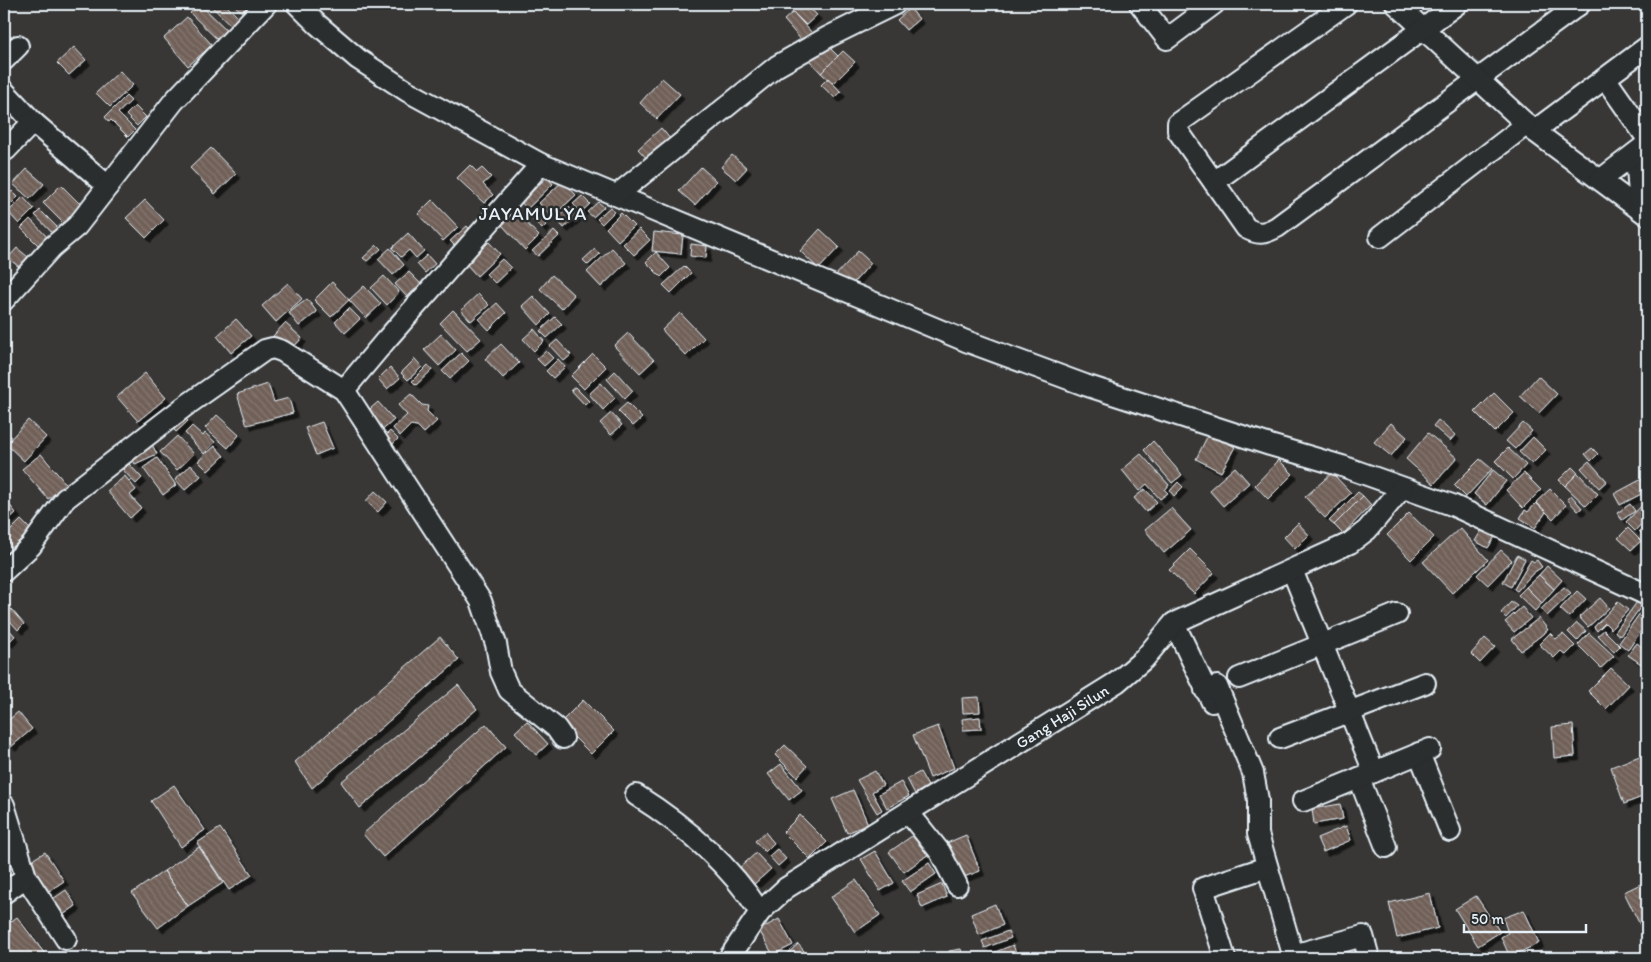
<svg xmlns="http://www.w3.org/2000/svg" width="1651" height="962" viewBox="0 0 1651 962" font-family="Itim,sans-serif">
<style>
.building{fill:url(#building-back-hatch);stroke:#e8f1f8;filter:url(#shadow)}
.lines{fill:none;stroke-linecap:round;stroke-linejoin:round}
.minor-casing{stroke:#e8f1f8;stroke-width:24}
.minor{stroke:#2a2d2e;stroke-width:20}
.labels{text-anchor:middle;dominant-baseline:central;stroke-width:5;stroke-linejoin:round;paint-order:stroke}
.street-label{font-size:16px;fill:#e8f1f8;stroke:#2a2d2e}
.quarter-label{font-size:19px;letter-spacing:1px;fill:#e8f1f8;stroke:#2a2d2e}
</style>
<defs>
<pattern id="building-back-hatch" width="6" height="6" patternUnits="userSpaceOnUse" patternTransform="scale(1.25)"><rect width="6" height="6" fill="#706058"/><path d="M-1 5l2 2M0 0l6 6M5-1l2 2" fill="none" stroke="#847771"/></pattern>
<filter id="shadow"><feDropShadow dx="4.5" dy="4.5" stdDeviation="0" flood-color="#0009"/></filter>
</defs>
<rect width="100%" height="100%" fill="#383736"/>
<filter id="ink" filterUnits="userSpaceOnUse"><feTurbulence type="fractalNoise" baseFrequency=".02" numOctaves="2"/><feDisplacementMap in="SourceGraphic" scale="10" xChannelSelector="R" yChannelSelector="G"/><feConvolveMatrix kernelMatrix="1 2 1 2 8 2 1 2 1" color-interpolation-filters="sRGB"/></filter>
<g filter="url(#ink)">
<path class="building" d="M200,4L230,33L221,43L190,13Z
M215,4H225L241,20L234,28L212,7Z
M233,4H249L253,7L245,15Z
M785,4H805L817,15L806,25Z
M910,8L919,19L906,30L897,20Z
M793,12L813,34L803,42L784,20Z
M187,17L212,45L188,66L164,38Z
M826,44L838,56L821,73L810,61Z
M74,47L86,60L69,75L57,63Z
M843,51L855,62L833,84L821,73Z
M120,71L133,85L110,107L96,93Z
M662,78L680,94L657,119L640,103Z
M828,78L841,92L835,98L821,85Z
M126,96L131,101L118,113L135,130L128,137L111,120L109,122L105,117Z
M135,106L146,117L137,126L126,115Z
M661,128L672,141L650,162L638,149Z
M211,148L236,174L215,194L190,168Z
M732,155L747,168L736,180L721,167Z
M470,165L477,172L482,168L491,177L483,184L493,195L484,203L457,178Z
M701,167L716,181L695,205L679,191Z
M27,169L44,184L30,199L13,184Z
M547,177L553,184L527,209L521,202Z
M563,181L576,195L552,217L539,203Z
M61,185L82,206L66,226L43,203Z
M12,191L18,197L6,209L4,206V199Z
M582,196L590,204L581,212L573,204Z
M23,197L34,209L19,224L8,212Z
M145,200L164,220L146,238L126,218Z
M432,200L458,227L443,241L418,214Z
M598,202L604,207L593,217L587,212Z
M569,207L577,216L564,228L556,219Z
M610,207L614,212L602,224L597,219Z
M40,210L61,231L55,236L35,215Z
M516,212L539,236L525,250L502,225Z
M535,213L546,225L542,229L530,217Z
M621,213L634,226L618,241L606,228Z
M30,219L48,238L39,246L21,228Z
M467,226L471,231L455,246L450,241Z
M639,229L650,240L634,255L623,244Z
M820,229L839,247L819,269L800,251Z
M554,231L559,236L538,256L532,251Z
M654,232L683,235L681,254L652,251Z
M408,233L424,251L416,258L409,250L401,257L392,248Z
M489,242L500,254L477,276L466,264Z
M691,244L707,246L706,258L690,256Z
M377,245L381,249L367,261L363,258Z
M17,248L33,261L25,272L8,258Z
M390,248L404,265L393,275L378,259Z
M612,248L626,263L601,287L587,272Z
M595,249L600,254L588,265L583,260Z
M858,251L871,263L849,288L835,276Z
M656,252L670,268L661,277L646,262Z
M427,255L435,264L425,273L417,264Z
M502,259L511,268L495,283L486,274Z
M684,266L691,273L671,293L663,285Z
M409,272L421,284L407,297L395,284Z
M552,275L574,295L562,309L540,289Z
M384,276L399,292L387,305L371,288Z
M332,282L349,300L331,317L314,300Z
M288,283L302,299L276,322L262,306Z
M364,286L381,304L366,318L349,300Z
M478,294L489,305L471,321L461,310Z
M533,296L550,314L539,325L522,306Z
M307,299L317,312L299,326L289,313Z
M497,303L506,313L489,330L479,319Z
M349,308L360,319L345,333L335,322Z
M453,310L481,339L467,351L440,323Z
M680,313L704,338L686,356L662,330Z
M555,317L562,324L547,338L540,331Z
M236,319L251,336L231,353L217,336Z
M285,323L302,338L290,351L273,336Z
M534,329L544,341L534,351L523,339Z
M628,333L654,360L640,373L614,346Z
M441,334L456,350L439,366L424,350Z
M557,340L571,355L564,361L550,346Z
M501,344L519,363L503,378L485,359Z
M546,351L553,358L544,366L537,359Z
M461,353L469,361L450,379L442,371Z
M593,354L606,367L584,389L571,376Z
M415,359L422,367L408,380L401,373Z
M558,359L565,367L553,378L546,371Z
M428,365L432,370L416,385L412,381Z
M390,367L400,378L387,389L378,379Z
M615,371L633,391L625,399L607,379Z
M145,373L166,398L138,421L117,397Z
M1538,376L1557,394L1539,413L1520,396Z
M601,383L615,398L603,410L589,394Z
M268,384L274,402L289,398L293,413L247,425L237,394Z
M575,387L589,401L585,405L571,390Z
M1494,393L1514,413L1495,432L1475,412Z
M411,394L422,405L428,406L427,411L437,421L424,433L417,426L411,425L400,436L393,428L407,415L398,405Z
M378,402L394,420L378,434L363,415Z
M627,403L642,418L633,426L618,411Z
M180,413L188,421L176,432L168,424Z
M611,413L622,425L611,435L600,423Z
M217,415L239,435L228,448L205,428Z
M28,420L46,437L24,461L6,444Z
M1438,420L1455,435L1450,441L1433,426Z
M322,422L333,448L316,455L305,428Z
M1391,423L1407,437L1391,456L1374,442Z
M1523,423L1532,431L1515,449L1506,441Z
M192,426L203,436L205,433L215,442L204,454L185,433Z
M390,431L398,439L393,444L385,436Z
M1209,433L1235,447L1221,472L1196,459Z
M1428,433L1457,458L1434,484L1406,459Z
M177,436L194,454L177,470L160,452Z
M1533,437L1546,450L1532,464L1519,452Z
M1153,441L1182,475L1172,483L1144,450Z
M151,443L157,454L135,464L130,454Z
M215,446L224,456L208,471L198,461Z
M1508,448L1526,465L1513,479L1495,461Z
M1592,448L1598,454L1591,461L1585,454Z
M41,454L66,484L48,499L22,469Z
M1141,454L1169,485L1165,490L1168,493L1160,499L1147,484L1139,491L1122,470Z
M157,458L176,485L163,495L143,468Z
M1480,459L1492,469L1466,497L1454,485Z
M1279,460L1293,474L1268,499L1255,485Z
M1589,461L1607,481L1599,488L1581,468Z
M129,464L142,478L136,484L123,470Z
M191,465L201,476L185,490L175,479Z
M1235,467L1249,483L1223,506L1209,490Z
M1572,467L1578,473L1565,486L1559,480Z
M1493,470L1506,481L1487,505L1474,494Z
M1332,473L1351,493L1325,518L1305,497Z
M1524,473L1541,490L1523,508L1506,490Z
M1578,473L1598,494L1586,506L1565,486Z
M125,476L136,490L130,495L141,508L130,518L107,491Z
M1642,479L1647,491L1620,505L1614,494Z
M1178,482L1183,487L1174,496L1170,491Z
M1145,489L1157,502L1146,512L1134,498Z
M1550,489L1566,505L1553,519L1536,502Z
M375,491L387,502L378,512L366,501Z
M1358,492L1363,496L1334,525L1329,521Z
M1571,495L1582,508L1578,511L1567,499Z
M1363,496L1371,505L1343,534L1334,525Z
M4,498L16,513L4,523Z
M1536,503L1546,512L1535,528L1520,518L1525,510L1528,512Z
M1630,504L1635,511L1622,520L1617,513Z
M1643,504L1647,508V517L1635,531L1626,522Z
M1171,508L1191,530L1164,553L1145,530Z
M1409,513L1434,537L1411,560L1387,535Z
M21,520L31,530L12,548L4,537Z
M1298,523L1309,535L1295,549L1284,537Z
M1647,523V539L1639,531Z
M1460,528L1488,560L1452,593L1423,562Z
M1483,528L1496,535L1488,548L1475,541Z
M1628,528L1641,541L1631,550L1618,538Z
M1190,549L1214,573L1194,594L1169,570Z
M1501,550L1512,560L1488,585L1477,575Z
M1517,555L1525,559L1511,587L1503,582Z
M1531,560L1534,562L1537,560L1542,567L1533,573L1517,591L1514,589Z
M1547,566L1562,580L1554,589L1539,575Z
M1539,575L1554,589L1542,603L1526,587Z
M1526,587L1542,603L1535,611L1518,595Z
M1564,587L1571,593L1547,616L1541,609Z
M1577,591L1586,599L1569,617L1560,609Z
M1600,598L1609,608L1588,627L1579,617Z
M4,601L24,624L18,630L4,614Z
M1511,602L1517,606L1506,618L1501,613Z
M1618,602L1628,610L1611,629L1605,623L1597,631L1594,627Z
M1637,602L1642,605L1620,636L1615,632Z
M1647,603V622L1628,650L1619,643Z
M1522,607L1531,618L1514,632L1505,622Z
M1539,618L1548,630L1521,651L1512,639Z
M1577,623L1586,631L1577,641L1568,632Z
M4,624L15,636L8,643L4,638Z
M1604,630L1620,646L1614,652L1598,635Z
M1550,633L1556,639L1563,634L1575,646L1566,655L1561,651L1554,658L1539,644Z
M1589,633L1614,656L1601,668L1578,645Z
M440,637L459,660L312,788L295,762Z
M1485,638L1495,647L1480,663L1471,654Z
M1637,643L1647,652V657L1641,664L1628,655Z
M1611,668L1629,685L1606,709L1588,691Z
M458,685L477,709L360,808L341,782Z
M979,697L980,712L963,713L962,698Z
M583,700L614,731L591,754L560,723Z
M18,712L32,729L11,747L4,737V724Z
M980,717L981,729L963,730L962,719Z
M527,721L548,744L536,755L515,732Z
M486,724L506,747L383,857L363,834Z
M1573,725L1575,756L1554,758L1552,727Z
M938,726L954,768L930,778L913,735Z
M785,745L807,766L797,777L775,755Z
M1645,754L1647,795L1624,804L1611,767Z
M781,764L802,790L789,800L768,774Z
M875,771L883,785L872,792L882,810L877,813L857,780Z
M920,772L928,786L915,794L907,779Z
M901,782L909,796L887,808L879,794Z
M174,785L205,830L181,847L151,801Z
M853,790L868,824L847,833L832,799Z
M1340,804L1343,819L1314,824L1312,809Z
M800,815L827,842L810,859L783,832Z
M1346,826L1351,840L1323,852L1317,838Z
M220,828L252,875L229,890L197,843Z
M919,831L933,851L904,872L889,852Z
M765,832L774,843L765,852L755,841Z
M966,835L980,871L961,878L947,843Z
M199,847L223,883L188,906L164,871Z
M777,849L786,859L778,866L769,856Z
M875,851L894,883L880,891L861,859Z
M45,852L64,881L46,893L27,863Z
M756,853L771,869L752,886L737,870Z
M929,863L936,874L910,892L902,881Z
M164,871L188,906L158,928L132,893Z
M856,880L880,915L855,932L831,897Z
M1647,881V924L1641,927L1624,892Z
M942,884L947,897L922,908L917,895Z
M66,890L76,906L60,917L50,901Z
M1430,893L1438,928L1397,938L1389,903Z
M1476,896L1500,932L1478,946L1455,909Z
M995,904L1003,925L979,935L971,914Z
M1524,910L1539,943L1510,957L1501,937L1508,933L1503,918Z
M17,917L48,958H14L4,945V927Z
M779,919L793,945L773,955L759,930Z
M1008,931L1011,938L985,948L982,941Z
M798,944L810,958H783Z
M1013,945L1018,958H983V957Z
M961,949L963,958H950L949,951Z"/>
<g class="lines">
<g class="minor-casing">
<g id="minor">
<path d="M297,4L317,24L358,59L407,91L541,164L966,341L1085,385L1270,445L1342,466L1452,505L1647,595"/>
<path d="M1140,4L1167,39L1214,4"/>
<path d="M1346,4L1178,123V131L1246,228C1258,235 1264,234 1277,227L1580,4"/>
<path d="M1396,4L1534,131L1647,215"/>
<path d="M4,60L18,46"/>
<path d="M1605,78L1647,138"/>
<path d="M4,91L33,122L108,186"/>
<path d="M1534,131L1647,47"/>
<path d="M6,150L33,122"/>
<path d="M1636,153L1640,209"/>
<path d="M1600,180L1647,144"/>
<path d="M1214,182L1457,4"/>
<path d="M618,194L777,66L828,37L895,4"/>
<path d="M1380,237L1527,124"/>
<path d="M4,300L52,247L77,226L174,101L266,4"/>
<path d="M344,390L386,340L541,164"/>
<path d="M1292,570L1374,772"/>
<path d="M4,571L31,546L65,499L184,407L265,350L273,348L282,351L344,390L481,601L496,644L501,672L509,690L556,728L563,738"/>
<path d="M1174,623L1212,702"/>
<path d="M1239,678L1397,614"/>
<path d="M1205,690L1217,686L1253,773L1258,800V834L1294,958"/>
<path d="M1280,738L1425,683"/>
<path d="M1419,753L1450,831"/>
<path d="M1359,778L1386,847"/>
<path d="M636,795C684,825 729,864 760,912"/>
<path d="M1303,801L1430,749"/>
<path d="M4,805L26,877L66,939"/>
<path d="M908,812L940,852L957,885"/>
<path d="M4,893L26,877"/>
<path d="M1293,955L1363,936L1369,958"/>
<path id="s1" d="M729,958L760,912L786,888L1117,682L1144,659L1174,623L1350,543L1367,530L1402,488"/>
<path d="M1225,958L1203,888L1267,867"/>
</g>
</g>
<use href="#minor" class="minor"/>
</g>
</g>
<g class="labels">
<g class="street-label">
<text stroke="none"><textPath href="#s1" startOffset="416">Gang Haji Silun</textPath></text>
</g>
<g class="quarter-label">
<text x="533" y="213">JAYAMULYA</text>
</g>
</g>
<rect width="1651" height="962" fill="none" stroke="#2a2d2e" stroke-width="20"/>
<rect x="10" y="10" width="1631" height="942" fill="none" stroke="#e8f1f8" stroke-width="2" filter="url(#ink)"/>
<path d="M1464 924v8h122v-8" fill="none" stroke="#e8f1f8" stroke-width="2.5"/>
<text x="1471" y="924" font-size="15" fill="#e8f1f8" stroke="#2a2d2e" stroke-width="4" paint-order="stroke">50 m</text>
</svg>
